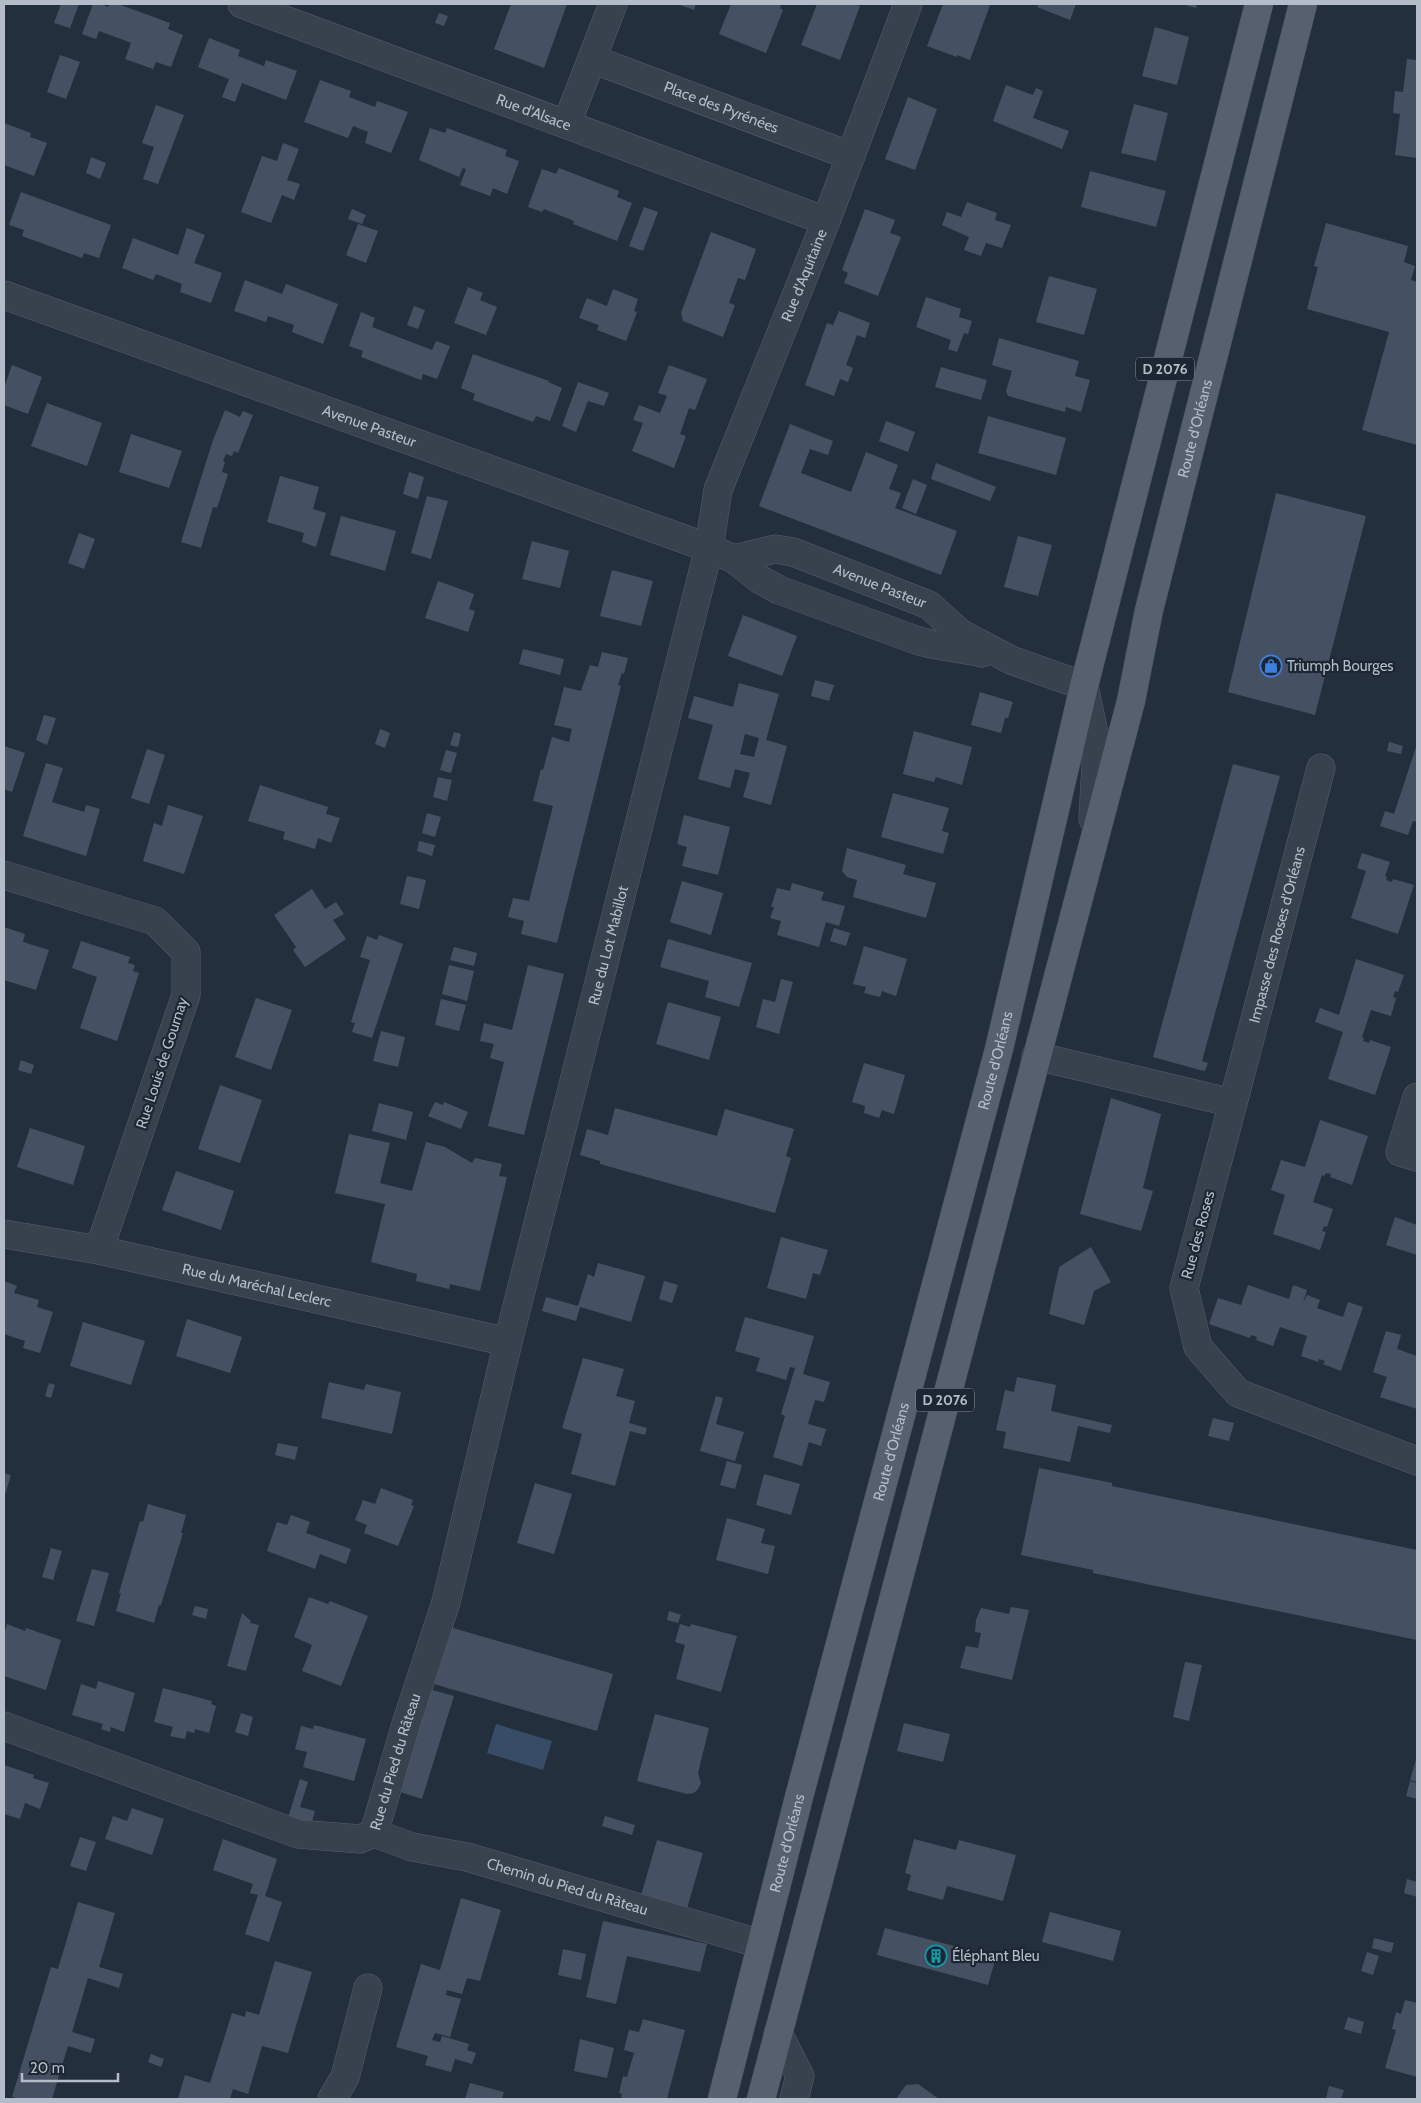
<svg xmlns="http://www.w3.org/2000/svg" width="1421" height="2103" viewBox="0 0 1421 2103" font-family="Cabin,sans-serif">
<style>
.water{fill:#394c67}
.building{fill:#455162;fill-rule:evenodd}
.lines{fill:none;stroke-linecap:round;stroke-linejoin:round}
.street-casing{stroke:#565f6c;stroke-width:29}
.primary-casing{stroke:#414a57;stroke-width:29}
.street{stroke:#38414e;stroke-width:28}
.primary{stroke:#56606e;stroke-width:28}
.labels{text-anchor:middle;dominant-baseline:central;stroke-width:4.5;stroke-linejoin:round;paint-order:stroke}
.shield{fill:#1d2633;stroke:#878f9c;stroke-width:1}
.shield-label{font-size:14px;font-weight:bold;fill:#b4bcc9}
.street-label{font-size:15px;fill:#b4bcc9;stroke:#1d2633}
.poi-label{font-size:15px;fill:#b4bcc9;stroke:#1d2633;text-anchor:start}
</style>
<rect width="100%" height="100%" fill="#242f3e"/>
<path class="water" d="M496,1724L552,1741L543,1770L487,1753Z"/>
<path class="building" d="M61,4H79L70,28L54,23Z
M93,4H101L108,7L110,4H118L170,23L168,29L183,35L171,67L156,62L153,69L125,59L131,43L129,42L99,31L96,39L82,34Z
M511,4H567L544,68L494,49Z
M677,4H696L694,10Z
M731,4H781L780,8L783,10L766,53L719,34Z
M817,4H854L860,6L840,60L801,45Z
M943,4H986L990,5L970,60L957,55V57L927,46Z
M1039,4H1076L1070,20L1037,7Z
M1181,4H1197L1196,8Z
M439,13L448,16L444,26L435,23Z
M1155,27L1189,37L1177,85L1142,76Z
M209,38L240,50L238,56L264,66L266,60L297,71L286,100L242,83L235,102L222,97L229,79L198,67Z
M60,55L80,62L66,99L47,92Z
M1407,59L1417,60V158L1395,155L1400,114L1393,113L1395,91L1403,92Z
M320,80L351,91L349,97L375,107L377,101L408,112L391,153L365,143L368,132L353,126L348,138L304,122Z
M1006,85L1033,95L1036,88L1043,91L1033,118L1069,131L1062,149L993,121Z
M908,97L937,109L915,170L885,159Z
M1134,104L1168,113L1156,161L1121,153Z
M156,105L184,115L158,184L143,179L154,147L142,143Z
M4,123L31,133L30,137L47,143L34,176L4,165Z
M430,128L445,133L447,128L507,150L505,156L519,161L507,194L493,188L490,196L460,185L466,169L463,168L459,177L419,160Z
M283,143L299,149L287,180L300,184L294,200L282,195L271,223L241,212L262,156L277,161Z
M91,157L106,163L100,179L86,173Z
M559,168L619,191L617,197L632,203L617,241L573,224L574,221L544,209L542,212L528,207L542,169L556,174Z
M1090,171L1166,191L1156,227L1081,207Z
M21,192L111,225L99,258L84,253L82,258L22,236L24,230L9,225Z
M967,202L997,213L995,220L1011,225L1002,248L986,243L981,256L964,250L969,237L942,225L947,212L961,217Z
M644,207L658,212L643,251L629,246Z
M352,209L366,215L362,224L348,219Z
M865,209L895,220L890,233L901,237L878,296L844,283L848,273L842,270Z
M1326,223L1408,246L1404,262L1415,266L1411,280L1417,282V445L1362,430L1389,332L1307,309L1318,267L1314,266Z
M358,224L378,231L366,263L346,255Z
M187,228L205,235L194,263L222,273L211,303L180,292L182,284L156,274L153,280L122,268L133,238L178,255Z
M711,232L756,249L745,280L738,278L729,303L735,305L723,337L683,321L681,313Z
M1049,276L1097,289L1084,335L1036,322Z
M245,280L282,294L286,284L338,304L323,344L292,332L294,325L268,316L266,322L234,311Z
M468,287L483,293L480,300L497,307L486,335L454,323Z
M613,289L638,299L634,311L637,312L626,341L597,330L599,325L579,318L587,298L607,306Z
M926,297L961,309L959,317L972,321L968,334L964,333L957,352L948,349L951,340L916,327Z
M414,306L425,310L418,329L407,325Z
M839,311L870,323L865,338L857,335L846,365L853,368L848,382L840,379L834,396L805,385L827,323L833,325Z
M361,312L375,318L372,327L432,350L436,341L450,346L437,379L423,374L421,380L361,357L363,351L349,346Z
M999,338L1079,361L1075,376L1090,380L1081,412L1066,407L1065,412L1008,396L1006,391L1012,371L992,365Z
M473,354L549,381L548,382L562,388L550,421L536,416L533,422L473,400L475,394L461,388Z
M12,365L42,377L28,414L4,405V388Z
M669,365L707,379L695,410L689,408L680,434L686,436L674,468L632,451L643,423L633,420L639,405L660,413L667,396L658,393Z
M941,367L987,380L981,400L935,387Z
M578,382L609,393L604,406L588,401L576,432L562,426Z
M47,403L102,423L87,466L31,446Z
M225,410L240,417L243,411L253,415L238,453L234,451L232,456L226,454L223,461L225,462L222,472L228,474L217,508L213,507L201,548L181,542L212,443Z
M988,416L1066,438L1056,475L978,453Z
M886,421L915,432L908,452L879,441Z
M790,424L833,441L828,455L810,449L801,473L851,492L866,452L898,465L889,489L901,493L895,508L957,531L941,575L759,506Z
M131,434L182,451L169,488L119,472Z
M936,463L996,487L990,501L931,479Z
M409,472L424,477L418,499L403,494Z
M280,476L319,487L313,509L326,513L316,547L302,542L304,533L267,522Z
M913,479L927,485L916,514L902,508Z
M1276,493L1366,516L1315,715L1228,692Z
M427,496L448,501L431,559L411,553Z
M341,516L396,531L385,571L330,555Z
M79,533L95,539L84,569L68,563Z
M1018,536L1052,545L1038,596L1004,587Z
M532,541L569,551L560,588L522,579Z
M612,570L653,581L641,626L600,616Z
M438,581L474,594L469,609L475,611L468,632L425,618Z
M743,615L797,636L782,676L728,656Z
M523,649L564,659L560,675L519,664Z
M602,652L628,658L624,674L622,673L618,685L621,686L557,943L521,934L524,921L508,917L513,898L529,901L553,806L533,801L541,769L543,770L552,737L569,742L572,729L554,725L564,687L581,691L590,665L598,667Z
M815,680L834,685L829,701L811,696Z
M739,683L779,694L766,740L787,746L771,805L743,797L750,773L735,769L730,788L698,779L713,725L688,718L694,696L733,707ZM745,734L759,738L754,757L740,754Z
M980,692L1013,702L1008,718H1005L1001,733L971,725Z
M44,715L56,718L47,745L36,740Z
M380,729L390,733L385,748L375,744Z
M914,731L972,747L962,785L936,777L934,782L903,774Z
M454,732L461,734L458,747L450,745Z
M1389,742L1403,746L1401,754L1387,751Z
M1417,744V822L1413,821L1408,835L1380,826L1385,811L1394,814Z
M4,746L25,753L12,792L4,789Z
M147,749L165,755L149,804L131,798Z
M446,750L457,753L451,773L440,770Z
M46,763L63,768L52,802L84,812L86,805L100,809L86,856L23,836Z
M1233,764L1280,776L1202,1061L1208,1063L1205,1071L1200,1070L1153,1057Z
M438,777L452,780L447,801L433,797Z
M260,785L328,807L326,814L340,818L331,843L318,838L315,849L283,839L285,832L248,821Z
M893,793L949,808L942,831L949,833L943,854L881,837Z
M168,805L203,816L184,874L143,861L154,823L162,826Z
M427,813L441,817L435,837L422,833Z
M684,815L730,827L718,875L682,866L687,847L677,844Z
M419,841L435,845L432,856L417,851Z
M847,848L906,865L903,874L936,883L926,918L853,897L857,880L847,877L842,871Z
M1362,853L1390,862L1385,876L1387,877L1386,880L1392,882L1393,879L1414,885L1398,934L1351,918L1366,871L1357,868Z
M407,876L426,880L419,909L400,904Z
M682,881L723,893L711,935L670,922Z
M792,883L824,892L821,900L845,906L839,926L826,922L819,947L777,935L781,921L770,918L774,907H771L777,888L790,891Z
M312,889L325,909L336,902L344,914L333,920L346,939L305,967L293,950L296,947L274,915Z
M4,927L25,934L23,942L49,950L36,990L4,980Z
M834,928L850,933L846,946L830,941Z
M379,935L403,944L372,1038L352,1032L355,1023L351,1022L370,960L360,957L367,936L377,940Z
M668,939L752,963L739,1007L705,997L709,981L660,967Z
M81,941L130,957L128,963L135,965L133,971L139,973L117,1041L80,1028L97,977L72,968Z
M864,946L907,959L896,996L882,991L880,997L864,993L866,987L853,984Z
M454,947L477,953L474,966L450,960Z
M1356,959L1404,975L1398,992L1395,991L1393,997L1396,998L1391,1016L1371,1010L1362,1037L1364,1038L1363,1041L1369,1043L1370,1040L1391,1047L1375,1095L1328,1079L1343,1032L1315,1022L1320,1008L1339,1015Z
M449,965L474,971L467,1001L442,994Z
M528,965L564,974L524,1135L488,1126L504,1062L490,1058L494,1044L480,1041L484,1023L512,1030Z
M781,979L793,982L779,1034L756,1027L763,999L775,1002Z
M256,998L292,1010L271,1070L235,1057Z
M441,999L466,1005L459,1031L435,1025Z
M668,1002L721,1017L709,1060L656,1044Z
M381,1031L405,1037L398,1067L373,1061Z
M21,1060L34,1065L31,1074L18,1070Z
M864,1063L905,1075L894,1114L882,1110L879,1118L864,1113L865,1106L852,1102Z
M220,1085L262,1100L240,1163L198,1149Z
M1111,1098L1161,1114L1143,1188L1153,1191L1141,1231L1080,1214Z
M435,1102L443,1105L444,1102L468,1112L461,1129L428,1116Z
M379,1103L413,1112L406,1140L372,1131Z
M615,1108L717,1136L725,1109L794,1129L786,1156L791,1158L775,1213L600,1164V1161L580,1155L587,1129L608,1135Z
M1320,1120L1368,1136L1352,1185L1330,1177L1331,1174L1326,1173L1324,1176L1322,1175L1313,1202L1333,1209L1327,1227L1324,1226L1322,1231L1326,1232L1320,1250L1273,1234L1285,1195L1271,1190L1281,1160L1305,1167Z
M30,1128L85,1146L73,1185L17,1167Z
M349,1134L390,1143L380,1183L412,1191L426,1142L445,1147L472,1163L475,1158L502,1164L499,1176L507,1177L480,1291L450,1284L449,1289L416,1281L417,1274L371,1262L385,1204L335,1193Z
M176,1171L234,1191L221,1230L162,1210Z
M1395,1217L1417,1225V1255L1386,1245Z
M781,1237L828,1250L820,1275L813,1273L806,1299L767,1288Z
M1091,1247L1111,1282L1094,1291L1084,1325L1049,1314L1059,1267Z
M598,1263L645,1276L631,1322L580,1307L576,1321L542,1311L546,1297L578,1306L588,1274L594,1277Z
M4,1281L17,1286L14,1293L39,1300L37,1307L53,1312L40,1353L23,1348L25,1341L4,1334Z
M664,1281L678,1285L672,1303L659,1299Z
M1248,1285L1289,1299L1293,1285L1307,1290L1303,1303L1307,1295L1320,1300L1317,1308L1343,1317L1348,1302L1363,1307L1341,1371L1323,1364L1325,1361L1319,1359L1318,1362L1301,1356L1307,1336L1280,1327L1273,1346L1256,1340L1257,1337L1251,1335L1250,1338L1209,1324L1218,1298L1241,1305Z
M745,1317L814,1336L803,1374L830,1382L824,1402L815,1400L808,1424L826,1429L821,1446L809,1442L802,1466L773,1457L785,1416L781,1414L795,1368L790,1367L786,1380L756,1371L760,1358L735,1351Z
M187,1319L242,1337L230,1373L176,1356Z
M83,1322L145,1341L131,1385L70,1366Z
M1386,1331L1401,1335L1397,1349L1417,1356V1409L1380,1397L1387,1377L1373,1372Z
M583,1358L624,1369L616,1396L635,1401L629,1423L647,1428L645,1435L630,1431L615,1486L571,1474L582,1434L562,1428Z
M1017,1377L1056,1385L1051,1411L1112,1425L1110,1433L1078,1426L1070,1462L1003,1448L1006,1432L996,1430L1005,1390L1014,1392Z
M329,1382L364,1390L366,1384L401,1392L392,1434L321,1418Z
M49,1383L55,1385L51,1398L45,1396Z
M716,1396L723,1398L716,1424L744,1432L735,1461L700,1451Z
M1213,1418L1234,1423L1229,1441L1208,1436Z
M278,1443L298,1447L295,1460L275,1455Z
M727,1461L742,1465L735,1489L720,1485Z
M1039,1468L1112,1483V1486L1417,1550V1640L1093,1573V1570L1021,1555Z
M4,1473L11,1475L4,1498Z
M764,1474L800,1484L791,1515L756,1505Z
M535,1483L572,1494L554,1554L517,1543Z
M381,1488L413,1500L411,1505L414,1506L398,1546L364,1533L367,1525L355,1520L363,1500L375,1504Z
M148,1504L186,1515L181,1533H183L161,1605H159L154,1623L116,1611L121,1593H119L140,1521L143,1522Z
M291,1515L310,1522L306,1533L351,1549L346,1564L320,1554L315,1569L267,1551L277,1522L287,1525Z
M727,1518L765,1529L761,1543L775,1546L768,1574L716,1560Z
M51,1548L62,1551L53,1580L42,1577Z
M92,1569L109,1573L94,1626L76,1621Z
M309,1597L328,1604L330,1601L368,1616L341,1686L302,1671L312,1645L294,1637Z
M195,1606L208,1609L206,1619L192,1615Z
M1011,1607L1029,1610L1012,1680L960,1668L966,1646L978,1648L981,1633L975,1632L976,1620L981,1608L1009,1614Z
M669,1611L681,1615L678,1623L667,1620Z
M242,1613L251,1621L250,1623L259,1625L246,1671L227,1666Z
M7,1624L25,1631L26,1628L61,1640L46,1690L4,1676V1635Z
M680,1624L690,1627L691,1624L737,1636L721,1692L676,1679L685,1645L675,1642Z
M446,1626L613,1674L597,1731L430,1683Z
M1185,1662L1202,1665L1189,1721L1173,1717Z
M98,1681L135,1693L124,1732L111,1727L110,1732L101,1729L103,1724L72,1715L81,1684L96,1689Z
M163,1688L212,1701L211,1704L216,1706L209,1733L195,1729L194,1733L187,1731L185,1739L170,1736L173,1727L154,1722Z
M425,1688L454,1696L422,1799L394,1790Z
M241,1713L253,1717L248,1736L235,1732Z
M655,1714L709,1728L698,1773L701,1783L698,1789L694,1793L687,1794L637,1781Z
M904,1723L950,1734L943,1762L897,1751Z
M314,1725L366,1739L354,1781L303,1767L307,1752L295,1749L301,1726L313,1729Z
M1417,1756V1782L1410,1780Z
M4,1765L34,1775L33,1778L49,1783L40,1809L25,1803L20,1819L4,1814Z
M300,1779L308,1782L300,1807L315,1811L311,1825L288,1818Z
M1410,1781L1417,1783V1799L1406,1796Z
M132,1808L164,1819L152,1855L105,1839L113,1816L127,1821Z
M605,1816L635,1825L632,1835L602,1826Z
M80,1837L96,1842L86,1871L70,1866Z
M223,1839L277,1859L265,1896L282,1902L269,1942L245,1934L258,1895L250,1893L253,1884L213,1870Z
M914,1839L956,1850L959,1840L1016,1855L1003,1901L947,1886L943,1900L907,1890L911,1875L905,1873Z
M657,1840L703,1853L686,1912L640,1899Z
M1407,1879L1417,1882V1897L1404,1893Z
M461,1898L501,1910L480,1981L467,1978L462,1994L447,1990L446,1995L461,1999L450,2037L435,2033L432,2040L440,2042L442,2036L469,2044L467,2050L476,2053L472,2064L455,2059L451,2072L425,2065L428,2056L396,2047L421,1964L440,1970Z
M78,1902L115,1913L99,1967L123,1974L119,1988L88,1978L72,2032L95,2039L92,2049L91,2053L68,2046L52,2099H21L12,2097L51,1967L58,1969Z
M1050,1912L1121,1931L1113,1961L1042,1942Z
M603,1921L707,1944L700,1972L627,1956L616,2004L586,1997Z
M885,1928L996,1957L988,1985L877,1955Z
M1374,1938L1394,1943L1391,1953L1372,1948Z
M563,1949L586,1954L581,1980L558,1975Z
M1367,1952L1379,1956L1373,1975L1361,1971Z
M275,1961L312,1972L288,2053L262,2046L248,2094L233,2089L230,2099H178L185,2075L210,2083L232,2013L245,2017L246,2011L259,2015Z
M1405,2000L1417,2003V2077L1385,2068L1396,2030L1392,2029L1396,2012L1401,2014Z
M1348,2017L1364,2022L1361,2034L1344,2029Z
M643,2019L685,2030L667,2099H621L622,2094L619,2093L623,2076L627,2077L634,2053L624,2050L629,2030L639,2032Z
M580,2039L614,2048L607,2078L574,2071Z
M151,2054L164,2059L161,2067L148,2062Z
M470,2083L504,2092L502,2099H465Z
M918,2084L939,2099H896L906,2085Z
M1329,2086L1344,2090L1341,2099H1326Z"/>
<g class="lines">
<g class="street-casing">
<g id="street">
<path id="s1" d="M242,4L826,221"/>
<path id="s2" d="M592,59L851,156"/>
<path d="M567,123L613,4"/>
<path id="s3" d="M4,295L709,548L734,559L775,549L793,552L929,605L960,633L1011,660L1084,686L1097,747L1093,819"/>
<path d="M734,559L759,579L779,590L916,640C938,647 960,648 982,653"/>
<path d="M4,875L155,921L186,952V995L99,1250"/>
<path d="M1036,1056L1233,1103L1184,1288L1198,1347L1238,1393L1417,1461"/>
<path d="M1417,1097L1400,1152L1417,1157"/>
<path id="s4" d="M1233,1103L1321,768"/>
<path id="s5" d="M4,1234L99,1250L508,1342"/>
<path id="s6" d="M4,1726L298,1834L360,1839L374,1833L406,1724L446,1602L508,1342L709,548L718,490L826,221L908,4"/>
<path id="s7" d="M374,1833L412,1847L467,1857L761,1944"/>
<path d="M778,2033L800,2076L794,2099"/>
<path d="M332,2099L345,2077L368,1988"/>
</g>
</g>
<g class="primary-casing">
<g id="primary">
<path id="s8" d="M722,2099L799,1797L999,1049L1084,686L1259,4"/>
<path id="s9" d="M761,2099L1131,701L1149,610L1303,4"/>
</g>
</g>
<use href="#street" class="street"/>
<use href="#primary" class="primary"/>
</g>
<defs>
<g id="shop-ring" transform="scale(1.125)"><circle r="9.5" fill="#1d2633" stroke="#3f7fe0" stroke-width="1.5"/><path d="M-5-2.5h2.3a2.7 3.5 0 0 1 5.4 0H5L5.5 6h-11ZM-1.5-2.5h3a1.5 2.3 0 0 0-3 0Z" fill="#3f7fe0"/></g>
<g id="building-ring" transform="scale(1.125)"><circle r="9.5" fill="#1d2633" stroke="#0f9aa8" stroke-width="1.5"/><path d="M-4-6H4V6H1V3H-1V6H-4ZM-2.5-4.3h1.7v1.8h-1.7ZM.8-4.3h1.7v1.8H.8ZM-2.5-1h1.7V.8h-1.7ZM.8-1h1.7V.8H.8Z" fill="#0f9aa8"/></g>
</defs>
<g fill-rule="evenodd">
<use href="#shop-ring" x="1271" y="666"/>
<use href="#building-ring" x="936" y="1956"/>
</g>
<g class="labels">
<g class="shield">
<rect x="1136" y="357.5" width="58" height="23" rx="4"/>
<rect x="916" y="1388.5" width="58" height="23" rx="4"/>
</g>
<g class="shield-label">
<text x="1165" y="369">D 2076</text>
<text x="945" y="1400">D 2076</text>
</g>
<g class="street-label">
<text stroke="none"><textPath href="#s2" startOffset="138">Place des Pyrénées</textPath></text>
<text stroke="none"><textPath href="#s1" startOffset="311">Rue d'Alsace</textPath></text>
<text stroke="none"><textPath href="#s6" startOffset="2009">Rue d'Aquitaine</textPath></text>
<text stroke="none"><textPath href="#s3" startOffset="388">Avenue Pasteur</textPath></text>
<text stroke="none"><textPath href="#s9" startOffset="1726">Route d'Orléans</textPath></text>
<text stroke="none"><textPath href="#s3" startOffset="930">Avenue Pasteur</textPath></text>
<text stroke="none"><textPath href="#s4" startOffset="174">Impasse des Roses d'Orléans</textPath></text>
<text stroke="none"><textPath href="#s6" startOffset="1309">Rue du Lot Mabillot</textPath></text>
<text stroke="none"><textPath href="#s8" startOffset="1074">Route d'Orléans</textPath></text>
<text transform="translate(162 1063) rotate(-72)">Rue Louis de Gournay</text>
<text transform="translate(1198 1235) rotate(-75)">Rue des Roses</text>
<text stroke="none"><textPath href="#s5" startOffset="258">Rue du Maréchal Leclerc</textPath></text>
<text stroke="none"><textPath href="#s8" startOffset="669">Route d'Orléans</textPath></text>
<text stroke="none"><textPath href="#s6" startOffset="465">Rue du Pied du Râteau</textPath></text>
<text stroke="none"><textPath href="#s8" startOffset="264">Route d'Orléans</textPath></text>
<text stroke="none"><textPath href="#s7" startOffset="201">Chemin du Pied du Râteau</textPath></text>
</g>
<g class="poi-label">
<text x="1287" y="666">Triumph Bourges</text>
<text x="952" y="1956">Éléphant Bleu</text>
</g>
</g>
<rect width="1421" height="2103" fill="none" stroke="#b4bcc9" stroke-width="10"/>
<path d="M22 2073v8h96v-8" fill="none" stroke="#b4bcc9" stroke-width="2.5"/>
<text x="30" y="2073" font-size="15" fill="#b4bcc9" stroke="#1d2633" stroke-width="4" paint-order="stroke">20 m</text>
</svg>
